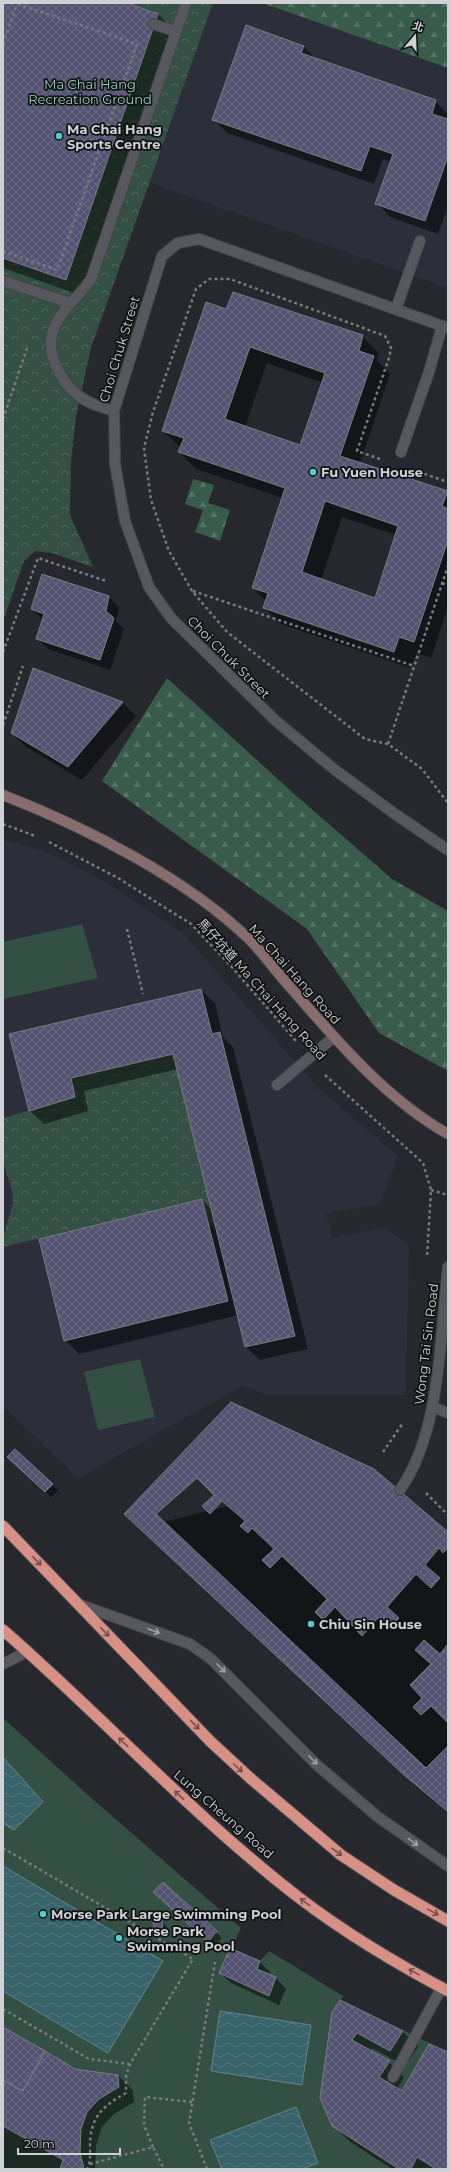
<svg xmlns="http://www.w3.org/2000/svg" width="451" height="2172" viewBox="0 0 451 2172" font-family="Montserrat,'Noto Sans TC',sans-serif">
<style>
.built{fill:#2c2e39}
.grass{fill:#344f43}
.forest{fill:url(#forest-firs)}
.park{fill:url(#park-crowns)}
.water{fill:url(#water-waves);stroke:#66848a}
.shadow{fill:#0007;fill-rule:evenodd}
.building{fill:url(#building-cross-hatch);stroke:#7a7a81;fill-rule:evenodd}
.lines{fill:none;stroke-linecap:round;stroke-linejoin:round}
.service-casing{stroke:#46464b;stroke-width:12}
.minor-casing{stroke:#46464b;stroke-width:12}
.secondary-casing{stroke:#46464b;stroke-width:12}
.trunk-casing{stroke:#46464b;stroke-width:13}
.path{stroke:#78797e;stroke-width:2.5;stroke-dasharray:3 3;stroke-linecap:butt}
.service{stroke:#57585e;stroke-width:10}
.minor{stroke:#57585e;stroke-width:10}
.secondary{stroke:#876d6d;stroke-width:10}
.trunk{stroke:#d69086;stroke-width:11}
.oneway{stroke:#73504c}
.oneway2{stroke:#a0a1a5}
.poi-dot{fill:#55cec5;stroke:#101113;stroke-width:1.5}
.labels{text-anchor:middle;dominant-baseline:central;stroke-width:3.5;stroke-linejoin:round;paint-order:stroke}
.park-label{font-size:13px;fill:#93d4b7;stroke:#101113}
.poi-label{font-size:13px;font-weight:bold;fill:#d0d1d5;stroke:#101113;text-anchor:start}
.street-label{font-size:13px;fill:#d0d1d5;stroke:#101113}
</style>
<defs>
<pattern id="forest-firs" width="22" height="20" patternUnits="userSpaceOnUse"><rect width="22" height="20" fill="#385b4c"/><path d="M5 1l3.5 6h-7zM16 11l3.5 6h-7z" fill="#547265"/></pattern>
<pattern id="park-crowns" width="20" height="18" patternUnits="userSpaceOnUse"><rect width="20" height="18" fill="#344f43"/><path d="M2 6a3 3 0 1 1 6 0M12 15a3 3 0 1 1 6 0" fill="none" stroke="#50675d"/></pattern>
<pattern id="water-waves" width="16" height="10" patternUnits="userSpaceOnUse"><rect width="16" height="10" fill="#38636a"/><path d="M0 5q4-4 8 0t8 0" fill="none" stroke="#54787e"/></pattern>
<pattern id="building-cross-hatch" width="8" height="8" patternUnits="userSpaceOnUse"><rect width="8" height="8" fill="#545371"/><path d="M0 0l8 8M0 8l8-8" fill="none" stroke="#6c6b84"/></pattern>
</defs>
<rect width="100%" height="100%" fill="#27282d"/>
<path class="built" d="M213,3H262L448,68V288L150,183Z
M3,840L45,851L104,881L182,932L318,1088L398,1156L380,1204L326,1213L332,1238L385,1228L409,1246L406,1395H268L242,1386L78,1478L3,1406Z"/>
<path class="grass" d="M82,924L98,978L3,999V942Z
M140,1359L155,1417L98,1430L84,1372Z
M3,1718L89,1796L241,1928L231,1949L260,1961L269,1951L343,1996L341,2000L448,2052L447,2169H3Z"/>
<path class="forest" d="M262,3H448V68Z
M193,479L214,485L208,503L230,510L220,541L195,532L203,510L185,504Z
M167,678L292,792L392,879L448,911V1071L379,1033L307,929L102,781Z"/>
<path class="park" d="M3,3H213L91,348L76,416L71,462L70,515L93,567L52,553L35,551L24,561L3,621Z
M173,1054L215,1226L209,1227L202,1199L3,1247V1238L13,1203L12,1191L3,1161V1118L75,1097L71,1078Z"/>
<path class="water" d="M3,1757L43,1802L14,1830L3,1823Z
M3,1866L163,1961L108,2053L3,1991Z
M220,2011L311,2025L302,2085L211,2071Z
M296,2107L318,2163L302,2169H222L210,2140Z"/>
<path class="shadow" d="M3,3H124L158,14L175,31L83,296L3,268Z
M247,27L304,47L316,59L435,101L448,114V207L438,234L390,217L377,203L391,162L383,159L374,184L227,133L214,119Z
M226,310L362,336L379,353L377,360L390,374L360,463L448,493V607L431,658L416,653L411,668L281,624L264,608L266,601L253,588L283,498L196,469L179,452L181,448L163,431ZM267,363L323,383L301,447L245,427ZM342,517L396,535L375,599L321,580Z
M109,597L119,608L116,621L124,629L110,670L48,649L37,638L43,620L32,609Z
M34,670L123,703L136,716L82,780L26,747L12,733Z
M201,990L215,1003L223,1037L233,1047L308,1349L260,1360L246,1347L238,1315L79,1354L65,1340L202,1200L213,1211L178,1069L84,1091L88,1111L44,1124L30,1111L10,1035Z
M14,1462L52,1484L58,1490L51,1497Z
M373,1470L448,1533V1813L419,1789L139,1528Z
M163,1883L222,1938L214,1947L160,1898Z
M162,1921L167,1927L168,1935L161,1936L155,1930L154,1922Z
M231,1950L260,1962L270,1972L269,1975L276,1978L286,1989L279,2005L231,1983L220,1973Z
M341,2001L403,2032L418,2047L405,2066L372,2048L370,2051L389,2062L404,2077L397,2089L402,2092L448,2053V2169H392L349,2141L333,2125Z
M3,2028L75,2070L118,2075L133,2091L134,2102L114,2114L102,2127L96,2145L95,2169H3Z"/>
<path class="building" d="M3,3H127L158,14L66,280L3,258Z
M246,25L304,46L301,53L436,100L432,114L448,119V156L425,221L375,204L393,154L370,146L361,171L212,120Z
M233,292L363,335L359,351L374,356L340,456L448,491L442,506L448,509V540L414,642L399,637L394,652L263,608L268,593L252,588L285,488L178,452L184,438L162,431L206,302L226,309ZM250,347L325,373L300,445L225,419ZM325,501L398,526L375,598L302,572Z
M42,574L109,596L106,611L114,618L100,660L36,639L44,614L31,609Z
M33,668L123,702L68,767L11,733Z
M201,989L212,1034L220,1032L295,1336L245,1347L173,1054L71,1078L75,1097L29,1111L9,1034Z
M202,1199L228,1301L64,1341L39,1239Z
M231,1402L374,1469L448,1532V1812L404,1775L124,1514Z
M15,1449L53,1484L45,1492L7,1457Z
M197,1478L214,1495L202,1506L210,1514L222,1501L245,1521L240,1526L248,1533L252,1528L274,1549L262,1560L270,1568L282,1556L327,1599L315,1612L323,1620L335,1607L362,1636L378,1618L390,1628L399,1618L387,1607L416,1574L431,1588L440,1578L425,1565L439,1548L443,1553L448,1548V1644L440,1654L424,1640L415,1650L431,1664L410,1685L422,1698L413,1707L421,1715L431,1706L448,1723V1746L426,1768L156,1514Z
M163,1882L217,1931L208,1942L153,1892Z
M162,1920L163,1929L154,1930L153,1921Z
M230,1948L260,1961L257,1969L276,1977L269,1996L219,1973Z
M340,2000L403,2031L390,2051L357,2033L352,2040L390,2061L379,2077L402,2091L429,2044L448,2052V2166L446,2169H436L417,2157L411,2169H399L332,2126L320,2098L332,2012Z
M3,2027L45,2051L23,2091L3,2080Z
M45,2051L75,2069L118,2075L119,2087L99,2099L87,2112L81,2129L80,2152L84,2169H3V2080L23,2091Z
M3,2126L63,2160L60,2169H3Z"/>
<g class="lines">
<g class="service-casing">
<path id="service" d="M153,24L175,31
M3,281L70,303
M396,309L420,241
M448,328L199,239L178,243L162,256L114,411L115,464L125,521L149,587L171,618L276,721L335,770L395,814L448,850
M114,411C106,408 98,407 91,403C66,392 44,357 53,330C61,309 80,296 91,279L186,3
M401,452L429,372L442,326
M277,1085L334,1037
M433,1407L448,1413
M400,1490C441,1432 440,1336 448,1267
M3,1664L28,1651
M393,2077L442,1987"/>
</g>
<g class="minor-casing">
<path id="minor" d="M78,1604L190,1644L211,1659L317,1765L378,1817L448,1866"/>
</g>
<g class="secondary-casing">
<path id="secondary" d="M3,795C85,827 186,878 250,940C265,955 277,973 291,988C337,1041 386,1099 448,1134"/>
</g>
<g class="trunk-casing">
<path id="trunk" d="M3,1526L210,1741L250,1778L341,1855L394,1890L448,1921
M3,1630C104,1718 195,1818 302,1900C347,1934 397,1964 448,1991"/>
</g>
<path class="path" d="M3,44L17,4
M3,251L57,270L137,44L14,3
M3,419L27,348
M380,459L357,451L389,358L391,348L385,336L230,279H209L196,289L153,412L144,448L151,500L169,551L192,591L227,632L365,739L388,744L422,769L448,803
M413,470L448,482
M442,583L448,585
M193,591L414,666
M3,652L38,558L106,581
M3,725L23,666
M388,744L448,566
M3,824L35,836
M49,842L118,878L191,924L230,965L296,1041
M127,929L143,994
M325,1075L423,1163L431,1190L427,1257
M431,1190L448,1195
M383,1452L403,1423
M426,1493L448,1515
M3,1848L193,1959L130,2064L126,2076V2093C101,2107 90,2118 90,2147C90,2155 91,2162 87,2169
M3,2009L89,2059L130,2064
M153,2147L144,2125L145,2097L192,2102
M90,2164L153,2147L164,2169
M207,2169L189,2123L215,1962"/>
<use href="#service" class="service"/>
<use href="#minor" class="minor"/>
<use href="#secondary" class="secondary"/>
<use href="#trunk" class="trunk"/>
</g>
<defs><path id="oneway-shaft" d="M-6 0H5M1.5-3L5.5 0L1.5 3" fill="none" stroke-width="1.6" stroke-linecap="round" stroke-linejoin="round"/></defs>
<g class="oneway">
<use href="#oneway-shaft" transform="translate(37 1561) rotate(46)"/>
<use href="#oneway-shaft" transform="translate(105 1632) rotate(46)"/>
<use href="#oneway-shaft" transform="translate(195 1725) rotate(46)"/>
<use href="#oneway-shaft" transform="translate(123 1742) rotate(-136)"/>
<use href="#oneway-shaft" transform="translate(238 1768) rotate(44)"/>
<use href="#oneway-shaft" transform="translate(179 1795) rotate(-137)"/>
<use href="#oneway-shaft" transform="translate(337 1852) rotate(37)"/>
<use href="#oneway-shaft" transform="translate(305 1902) rotate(-144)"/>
<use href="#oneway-shaft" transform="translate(433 1912) rotate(29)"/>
<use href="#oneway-shaft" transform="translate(414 1972) rotate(-151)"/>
</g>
<g class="oneway2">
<use href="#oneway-shaft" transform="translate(154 1631) rotate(20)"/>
<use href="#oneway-shaft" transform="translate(221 1668) rotate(45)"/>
<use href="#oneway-shaft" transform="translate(313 1760) rotate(45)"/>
<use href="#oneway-shaft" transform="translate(413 1842) rotate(36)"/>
</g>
<g class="poi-dot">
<circle cx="59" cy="136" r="4"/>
<circle cx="313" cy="472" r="4"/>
<circle cx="311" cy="1624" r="4"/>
<circle cx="43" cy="1914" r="4"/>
<circle cx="119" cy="1938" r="4"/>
</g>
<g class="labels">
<g class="park-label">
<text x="90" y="84">Ma Chai Hang<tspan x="90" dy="15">Recreation Ground</tspan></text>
</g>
<g class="poi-label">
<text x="67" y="129">Ma Chai Hang<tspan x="67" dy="15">Sports Centre</tspan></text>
<text x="321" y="472">Fu Yuen House</text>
<text x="319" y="1624">Chiu Sin House</text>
<text x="51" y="1914">Morse Park Large Swimming Pool</text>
<text x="127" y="1931">Morse Park<tspan x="127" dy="15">Swimming Pool</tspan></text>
</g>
<g class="street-label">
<text transform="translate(119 349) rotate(-73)">Choi Chuk Street</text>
<text transform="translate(229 657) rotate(45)">Choi Chuk Street</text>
<text transform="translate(295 974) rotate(48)">Ma Chai Hang Road</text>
<text transform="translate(262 989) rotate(48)">馬仔坑道 Ma Chai Hang Road</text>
<text transform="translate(426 1344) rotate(-83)">Wong Tai Sin Road</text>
<text transform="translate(224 1814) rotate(41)">Lung Cheung Road</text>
</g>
</g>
<rect width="451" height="2172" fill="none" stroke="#d0d1d5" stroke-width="8"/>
<g transform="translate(415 36) rotate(19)" stroke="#101113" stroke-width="3" paint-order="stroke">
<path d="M0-3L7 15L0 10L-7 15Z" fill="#d0d1d5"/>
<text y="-6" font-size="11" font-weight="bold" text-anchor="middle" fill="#d0d1d5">北</text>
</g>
<path d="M18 2148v6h102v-6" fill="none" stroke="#d0d1d5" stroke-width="2"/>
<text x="24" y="2148" font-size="12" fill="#d0d1d5" stroke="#101113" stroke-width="3" paint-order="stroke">20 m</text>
</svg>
